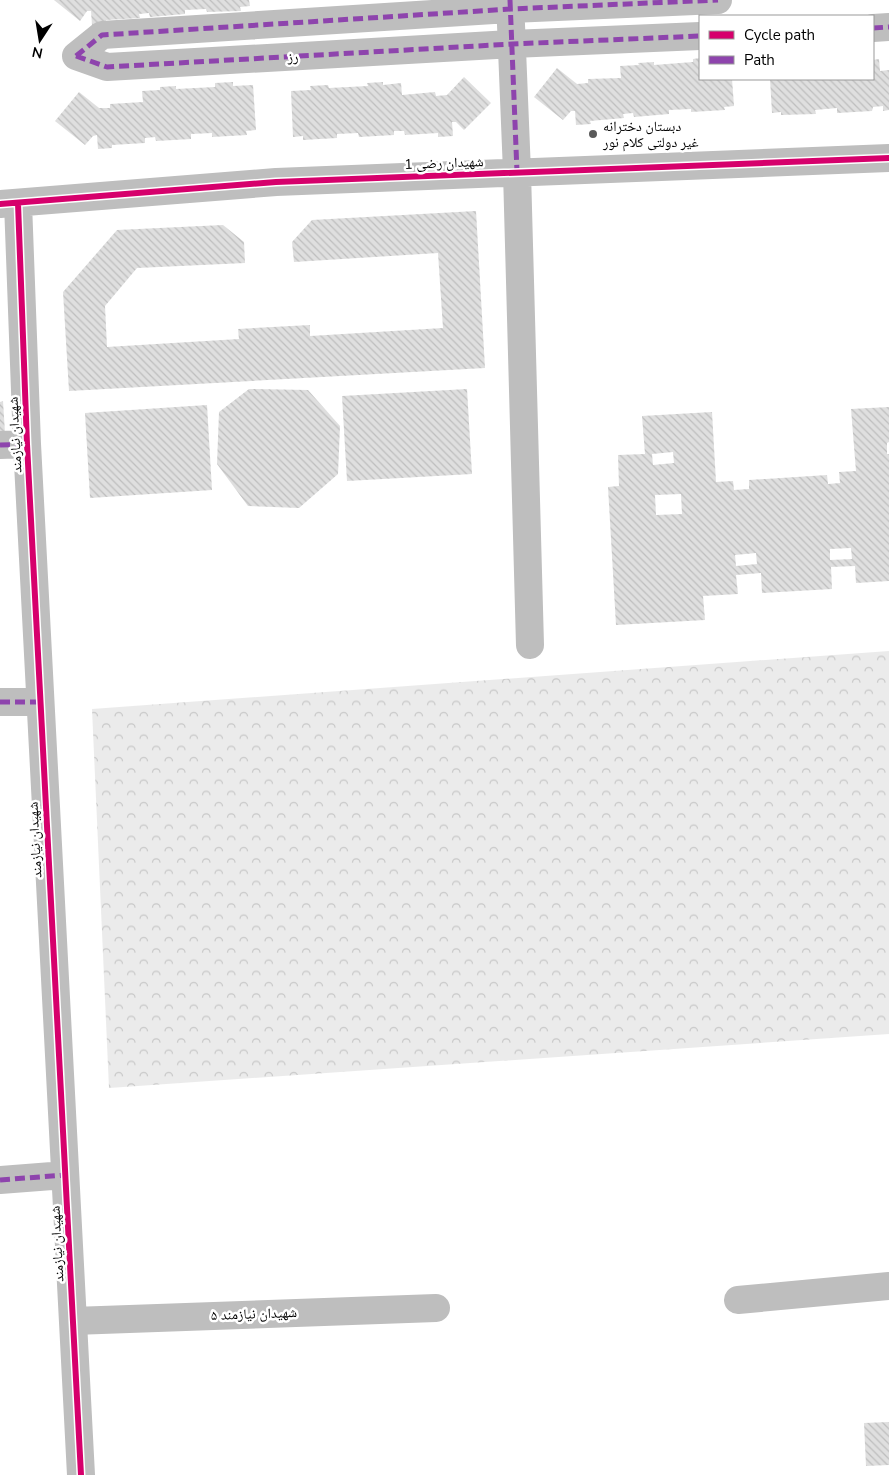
<svg xmlns="http://www.w3.org/2000/svg" width="889" height="1475" viewBox="0 0 889 1475" font-family="'Nunito Sans','Noto Naskh Arabic',sans-serif">
<style>
.forest{fill:url(#forest-crowns)}
.building{fill:url(#building-back-hatch);fill-rule:evenodd}
.lines{fill:none;stroke-linecap:round;stroke-linejoin:round}
.street{stroke:#bebebe;stroke-width:28}
.quiet{stroke:#8e44ad;stroke-width:5;stroke-dasharray:10 5;stroke-linecap:butt}
.cycleway-casing{stroke:#fff;stroke-width:9}
.cycleway{stroke:#d6006c;stroke-width:6}
.poi-dot{fill:#595959;stroke:#fff;stroke-width:2}
.labels{text-anchor:middle;dominant-baseline:central;stroke-width:5;stroke-linejoin:round;paint-order:stroke}
.street-label{font-size:14px;fill:#000;stroke:#fff}
.poi-label{font-size:14px;fill:#000;stroke:#fff;text-anchor:start}
</style>
<defs>
<pattern id="forest-crowns" width="20" height="18" patternUnits="userSpaceOnUse" patternTransform="scale(1.25)"><rect width="20" height="18" fill="#ebebeb"/><path d="M2 6a3 3 0 1 1 6 0M12 15a3 3 0 1 1 6 0" fill="none" stroke="#c8c8c8"/></pattern>
<pattern id="building-back-hatch" width="6" height="6" patternUnits="userSpaceOnUse" patternTransform="scale(1.25)"><rect width="6" height="6" fill="#dfdfdf"/><path d="M-1 5l2 2M0 0l6 6M5-1l2 2" fill="none" stroke="#bebebe"/></pattern>
</defs>
<rect width="100%" height="100%" fill="#fff"/>
<path class="forest" d="M889,651V1034L109,1088L92,709Z"/>
<path class="building" d="M54,0H249L250,6L240,7L241,11L207,12L206,9L185,10V14L150,17L149,13L139,14L140,18L106,20V24L92,25L91,11H87L80,21Z
M700,58V79H732L734,106L724,107L725,110L691,112V109L669,110V114L634,117L633,113L623,114L624,118L590,121L591,124L576,125L575,111H571L563,120L534,97L557,68L577,84L588,83V79L621,78L620,66L639,65L638,63L654,62V65L693,62V59Z
M879,59L880,71L889,70V110L883,111V106L873,107L872,111L837,113V108L815,110L816,114L781,115V112L772,113L770,79H873V60Z
M464,77L491,103L464,130L456,122H452L453,136L438,137V133L405,135L404,131H394V135L359,137L358,133L337,134V138L303,140V136L293,137L291,91L311,90L310,86L328,85L329,88L368,86L367,83L383,82V85L401,83L402,95L435,92L436,96L447,95Z
M233,82V86L253,85L256,130L246,131L247,135L212,137V133L191,134V139L156,141L155,137L145,138V143L112,145V148L98,149L97,135L93,136L85,145L55,121L79,92L99,108H110V104L143,102L142,91L160,90V87L176,86V89L215,87V83Z
M476,211L485,368L69,391L63,292L117,230L223,225L244,242L245,263L137,268L105,306L107,347L239,339L238,329L310,325V336L443,328L438,253L294,262L292,242L312,220Z
M249,389L308,390L340,426L338,474L299,508L248,506L217,464L219,412Z
M467,389L472,474L347,481L342,396Z
M3,401L5,433H0V402Z
M207,405L212,490L90,498L85,413Z
M889,407V442L887,443V454H889V581L856,583L855,566L831,567L832,589L762,593L761,573L736,575L738,594L703,596L705,620L616,625L608,487L619,486L618,455L645,454L642,416L712,412L716,482L733,481L734,490L749,489V480L827,475L828,484L840,483L839,472L856,471L851,409ZM673,452L674,463L653,465L652,454ZM681,494L682,514L656,515L655,495ZM851,548L852,559L830,560V549ZM756,553L757,564L736,566L735,555Z
M889,1422V1465L866,1466L864,1423Z"/>
<g class="lines">
<path class="street" d="M510,0L517,172L530,645
M873,28L889,27
M76,56L102,35L511,9L718,0
M76,56L107,67L512,44L700,36
M18,203L27,444L81,1475
M0,204L276,182L889,158
M0,445L27,444
M0,702H40
M0,1180L65,1175
M738,1300L889,1286
M73,1321L436,1308"/>
<path class="quiet" d="M510,0L517,172
M873,28L889,27
M76,56L102,35L511,9L718,0
M76,56L107,67L512,44L700,36
M0,445L27,444
M0,702H40
M0,1180L65,1175"/>
<g class="cycleway-casing">
<path id="cycleway" d="M18,203L27,444L81,1475
M0,204L276,182L889,158"/>
</g>
<use href="#cycleway" class="cycleway"/>
</g>
<circle class="poi-dot" cx="593" cy="134" r="5"/>
<g class="labels">
<g class="street-label">
<text transform="translate(293 57) rotate(-3)">رز</text>
<text transform="translate(444 163) rotate(-2)">شهیدان رضی 1</text>
<text transform="translate(15 435) rotate(-93)">شهیدان نیازمند</text>
<text transform="translate(35 840) rotate(-93)">شهیدان نیازمند</text>
<text transform="translate(57 1244) rotate(-93)">شهیدان نیازمند</text>
<text transform="translate(254 1314) rotate(-2)">شهیدان نیازمند ۵</text>
</g>
<g class="poi-label">
<text x="603" y="126">دبستان دخترانه<tspan x="603" dy="16">غیر دولتی کلام نور</tspan></text>
</g>
</g>
<rect x="699" y="15" width="175" height="65" fill="#ffffff" stroke="#999999"/>
<rect x="709" y="31" width="25" height="8" fill="#d6006c" stroke="#999999"/>
<text x="744" y="40" font-size="15" fill="#000000">Cycle path</text>
<rect x="709" y="56" width="25" height="8" fill="#8e44ad" stroke="#999999"/>
<text x="744" y="65" font-size="15" fill="#000000">Path</text>
<g transform="translate(40 40) rotate(192)" stroke="#ffffff" stroke-width="4" paint-order="stroke">
<path d="M0-4L9 19L0 12L-9 19Z" fill="#000000"/>
<text y="-8" font-size="14" font-weight="bold" text-anchor="middle" fill="#000000">N</text>
</g>
</svg>
